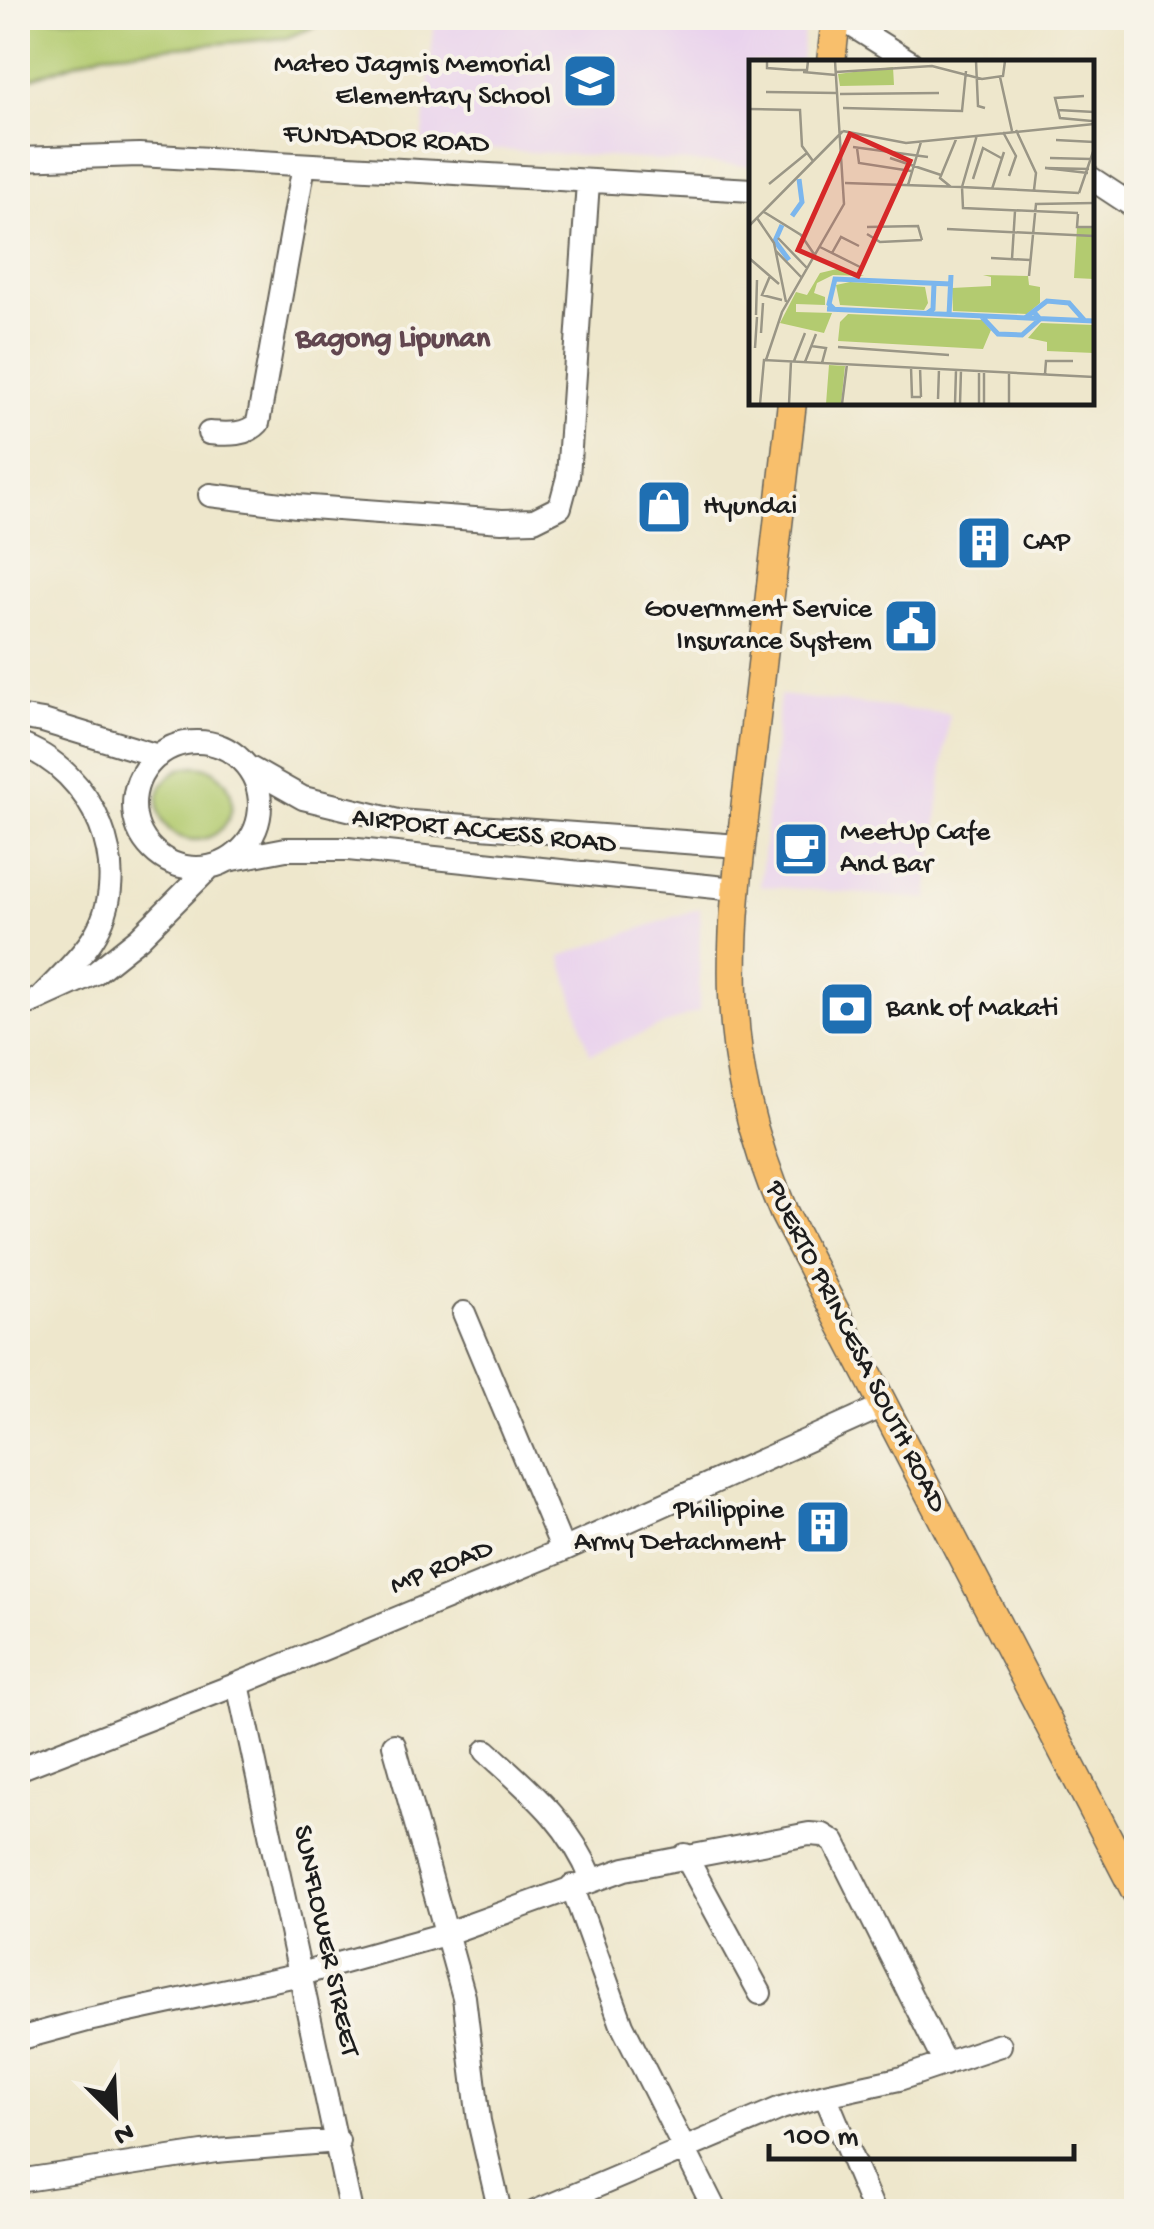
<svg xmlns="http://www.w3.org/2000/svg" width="1154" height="2229" viewBox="0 0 1154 2229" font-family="'Gochi Hand',sans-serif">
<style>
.built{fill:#e9d2ed}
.green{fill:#b3cb70;stroke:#687446;stroke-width:2.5}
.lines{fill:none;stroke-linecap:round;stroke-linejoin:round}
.minor-casing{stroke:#66635a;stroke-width:26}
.major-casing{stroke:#66635a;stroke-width:31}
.minor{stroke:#fff;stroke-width:22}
.major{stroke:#f8bf6c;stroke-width:28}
.labels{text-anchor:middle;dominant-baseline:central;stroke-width:8;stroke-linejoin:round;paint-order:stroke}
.poi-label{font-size:28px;fill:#1c1c1c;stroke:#f7f3e8;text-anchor:start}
.street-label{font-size:28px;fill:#1c1c1c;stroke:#f7f3e8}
.neighbourhood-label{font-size:30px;font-weight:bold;fill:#624750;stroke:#f7f3e8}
.inset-river{fill:none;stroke:#7bb6ed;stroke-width:5}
.inset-road{fill:none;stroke:#9a9686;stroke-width:2.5}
.view{fill:#d62828;fill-opacity:0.15;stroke:#d62828;stroke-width:5}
.inset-edge{fill:none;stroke:#1c1c1c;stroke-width:5}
</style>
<rect width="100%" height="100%" fill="#f7f3e8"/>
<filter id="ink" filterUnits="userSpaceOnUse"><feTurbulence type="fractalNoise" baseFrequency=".01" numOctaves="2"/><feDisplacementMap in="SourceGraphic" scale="20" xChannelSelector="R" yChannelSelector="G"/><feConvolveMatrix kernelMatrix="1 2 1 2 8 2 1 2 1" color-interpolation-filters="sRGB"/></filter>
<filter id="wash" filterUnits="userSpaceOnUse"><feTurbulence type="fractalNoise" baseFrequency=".0048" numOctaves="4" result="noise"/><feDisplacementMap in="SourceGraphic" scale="40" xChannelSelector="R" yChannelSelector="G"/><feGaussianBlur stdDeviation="2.25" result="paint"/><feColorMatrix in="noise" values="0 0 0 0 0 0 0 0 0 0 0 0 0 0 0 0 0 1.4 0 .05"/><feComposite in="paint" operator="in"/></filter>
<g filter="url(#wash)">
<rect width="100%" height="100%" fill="#eee7cc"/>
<path class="built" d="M435,18H805L801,62H752L751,166L422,145Z
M780,695L949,714L928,899L760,886Z
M700,908L699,1011L590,1054L561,956Z"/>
<path class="green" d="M18,18H336L286,38L103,53L18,83Z
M158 803a37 37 0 1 1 74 0a37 37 0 1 1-74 0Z"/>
</g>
<g filter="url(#ink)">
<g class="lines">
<g class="minor-casing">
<path id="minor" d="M840,18L910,62
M18,159L139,155L752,190
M1092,179L1136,208
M209,433C226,434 246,436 258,423L304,165
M210,495L297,506L502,521L534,520L560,507L568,477L588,182
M18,717L43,721L158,756
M134 805a63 63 0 1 1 126 0a63 63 0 1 1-126 0Z
M18,744C93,769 138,870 92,940C78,961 57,980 40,998
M248,767L303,798L398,821L739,846
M228,860L286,849H348L735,889
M18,1008L95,973L139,938L210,867
M464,1313L563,1550
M238,1684L351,2212
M394,1745L464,1997L479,2121L500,2212
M486,1751C531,1792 568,1821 592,1879
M18,1769L238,1684L563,1550L883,1406
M685,1855L760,1993
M572,1886L622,2025L716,2212
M18,2039L88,2020L301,1974L445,1934L625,1869L809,1834L823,1835L834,1842L945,2064
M825,2095L874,2212
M18,2181L216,2151L338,2141
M535,2212L781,2108L825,2095L899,2079L1000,2045"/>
</g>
<g class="major-casing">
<path id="major" d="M831,62L836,18
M792,402C780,513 767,624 754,735C733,916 708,1038 784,1213L1136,1892"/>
</g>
<use href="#minor" class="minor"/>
<use href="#major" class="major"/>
</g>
</g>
<defs>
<g id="school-square" transform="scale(2.875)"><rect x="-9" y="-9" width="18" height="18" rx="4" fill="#1f6fb2" stroke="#f7f3e8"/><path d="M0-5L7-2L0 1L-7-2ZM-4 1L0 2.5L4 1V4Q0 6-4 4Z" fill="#fff"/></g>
<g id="shop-square" transform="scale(2.875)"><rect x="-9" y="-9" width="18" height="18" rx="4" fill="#1f6fb2" stroke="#f7f3e8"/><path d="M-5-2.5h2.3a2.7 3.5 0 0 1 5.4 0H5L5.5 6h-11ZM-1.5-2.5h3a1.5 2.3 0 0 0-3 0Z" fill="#fff"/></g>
<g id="building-square" transform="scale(2.875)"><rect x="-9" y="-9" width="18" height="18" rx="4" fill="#1f6fb2" stroke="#f7f3e8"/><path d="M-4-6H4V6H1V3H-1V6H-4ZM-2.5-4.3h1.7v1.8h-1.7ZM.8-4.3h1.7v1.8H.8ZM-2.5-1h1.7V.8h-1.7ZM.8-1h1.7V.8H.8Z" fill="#fff"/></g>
<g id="civic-square" transform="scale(2.875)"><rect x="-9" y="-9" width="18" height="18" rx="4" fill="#1f6fb2" stroke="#f7f3e8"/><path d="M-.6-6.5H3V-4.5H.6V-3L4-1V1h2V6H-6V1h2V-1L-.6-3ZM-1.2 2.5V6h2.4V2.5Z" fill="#fff"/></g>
<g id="cafe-square" transform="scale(2.875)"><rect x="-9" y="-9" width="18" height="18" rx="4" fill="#1f6fb2" stroke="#f7f3e8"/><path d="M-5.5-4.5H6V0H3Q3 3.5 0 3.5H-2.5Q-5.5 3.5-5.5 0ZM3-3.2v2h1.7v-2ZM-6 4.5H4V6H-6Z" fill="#fff"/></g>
<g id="bank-square" transform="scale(2.875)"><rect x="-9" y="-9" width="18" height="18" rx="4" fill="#1f6fb2" stroke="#f7f3e8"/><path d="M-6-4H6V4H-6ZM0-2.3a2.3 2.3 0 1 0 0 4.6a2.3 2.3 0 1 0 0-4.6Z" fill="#fff"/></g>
</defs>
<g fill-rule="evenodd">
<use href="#school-square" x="590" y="81"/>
<use href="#shop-square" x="664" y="507"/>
<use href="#building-square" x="984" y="543"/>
<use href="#civic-square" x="911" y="626"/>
<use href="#cafe-square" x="801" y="849"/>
<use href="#bank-square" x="847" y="1009"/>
<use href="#building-square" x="823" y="1527"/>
</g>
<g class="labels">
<g class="poi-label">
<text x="551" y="65" text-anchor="end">Mateo Jagmis Memorial<tspan x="551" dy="32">Elementary School</tspan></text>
<text x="703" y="507">Hyundai</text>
<text x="1023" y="543">CAP</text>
<text x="872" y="610" text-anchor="end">Government Service<tspan x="872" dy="32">Insurance System</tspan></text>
<text x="840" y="833">MeetUp Cafe<tspan x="840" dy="32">And Bar</tspan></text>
<text x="886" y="1009">Bank of Makati</text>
<text x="784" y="1511" text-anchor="end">Philippine<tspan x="784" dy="32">Army Detachment</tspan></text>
</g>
<g class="street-label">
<text transform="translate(386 140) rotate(3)">FUNDADOR ROAD</text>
<text transform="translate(484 832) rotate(6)">AIRPORT ACCESS ROAD</text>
<text transform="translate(855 1347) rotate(63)">PUERTO PRINCESA SOUTH ROAD</text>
<text transform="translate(442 1568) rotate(-22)">MP ROAD</text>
<text transform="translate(325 1941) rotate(78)">SUNFLOWER STREET</text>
</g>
<g class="neighbourhood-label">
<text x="393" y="340">Bagong Lipunan</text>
</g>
</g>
<g transform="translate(749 60)">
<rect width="345" height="345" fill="#eee7cc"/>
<path d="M144,7L145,25L91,26L89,14ZM328,167H345V219L325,218ZM92,208L115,216L84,215L68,223L65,233L76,237V245L47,244V252L83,253L75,273L31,263L47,232L58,235L71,213ZM234,215L279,216L280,225L291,227V243L278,254L204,251L203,228L242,226V217ZM101,222L176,227L179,243L175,250L91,245L87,225ZM99,254L233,260L242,270L234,289L89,281L91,262ZM292,263L345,265V293L298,291V282L279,278ZM80,305L96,306L92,344H77Z" fill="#b3cb70"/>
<path class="inset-river" d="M43,156L53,142L50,119M33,165L26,181L40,200M78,249L345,261M86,250L80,244L86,219L202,224M177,254L184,249L185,224M200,255L202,215M232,256L249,274L273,275L291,259L284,251M276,258L298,241L320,243L336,261"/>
<path class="inset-road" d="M18,1V8L44,10H58L59,1M227,1L229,46L236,48M54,12L87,15M87,12L183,6L233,19L254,16L256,1M251,17L263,71M17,32L88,33M91,34L190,33M335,36L306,38L311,58L343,61M94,48L213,51L217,11M0,49L51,50L53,86L64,101M309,50L345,52M267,70L287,113L285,130M94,71L157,83L345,64M254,72L267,96L260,116M228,75L213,127L330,133M307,80L345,82M104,87L179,97M108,88L110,103L162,111M141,98L192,115M301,98L342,99M296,108L339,113M296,108L340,109M224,119L234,88L254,99M96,123L213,127L214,148L329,153M20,124L58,93M159,125L172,82M202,127L191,118L208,77M243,129L255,92M330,133L345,89M15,152L52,175L65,194M329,154L328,167H345M8,158L25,183L37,242M0,166L94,71M118,167L169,166L173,180M198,169L345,176M118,174L131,182L173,180M29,178L58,208M71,187L113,208M27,191L53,218M83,193L92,177L110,186M0,198L30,224M242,198L281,200M263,199L266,151M21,216L13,235L33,240M280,216L287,144L345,143M7,255L8,220M12,273L14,243M62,286L77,288L73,303M89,287L200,295M6,288L8,257M17,300L33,252L95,144L86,1M45,301L56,273M56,302L67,274M162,307L163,337H172M171,307L172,337M230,311V344M235,311V344M296,314L297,301H324M189,339L190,309M11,344L15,300L345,317M40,344L42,301M93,344L98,304M206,344L207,310M211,344L212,310M260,344V312"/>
<path class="view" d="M101,74L161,101L109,216L49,190Z"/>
<rect width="345" height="345" class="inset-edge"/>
</g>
<rect width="1154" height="2229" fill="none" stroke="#f7f3e8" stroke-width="60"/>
<g transform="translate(115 2114) rotate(156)" stroke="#f7f3e8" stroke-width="8" paint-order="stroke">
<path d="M0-8L18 38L0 25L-18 38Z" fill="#1c1c1c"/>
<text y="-15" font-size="28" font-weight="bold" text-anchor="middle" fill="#1c1c1c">N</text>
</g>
<path d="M769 2144v15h305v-15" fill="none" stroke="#1c1c1c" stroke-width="5"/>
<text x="784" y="2144" font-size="30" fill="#1c1c1c" stroke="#f7f3e8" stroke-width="8" paint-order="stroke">100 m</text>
</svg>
